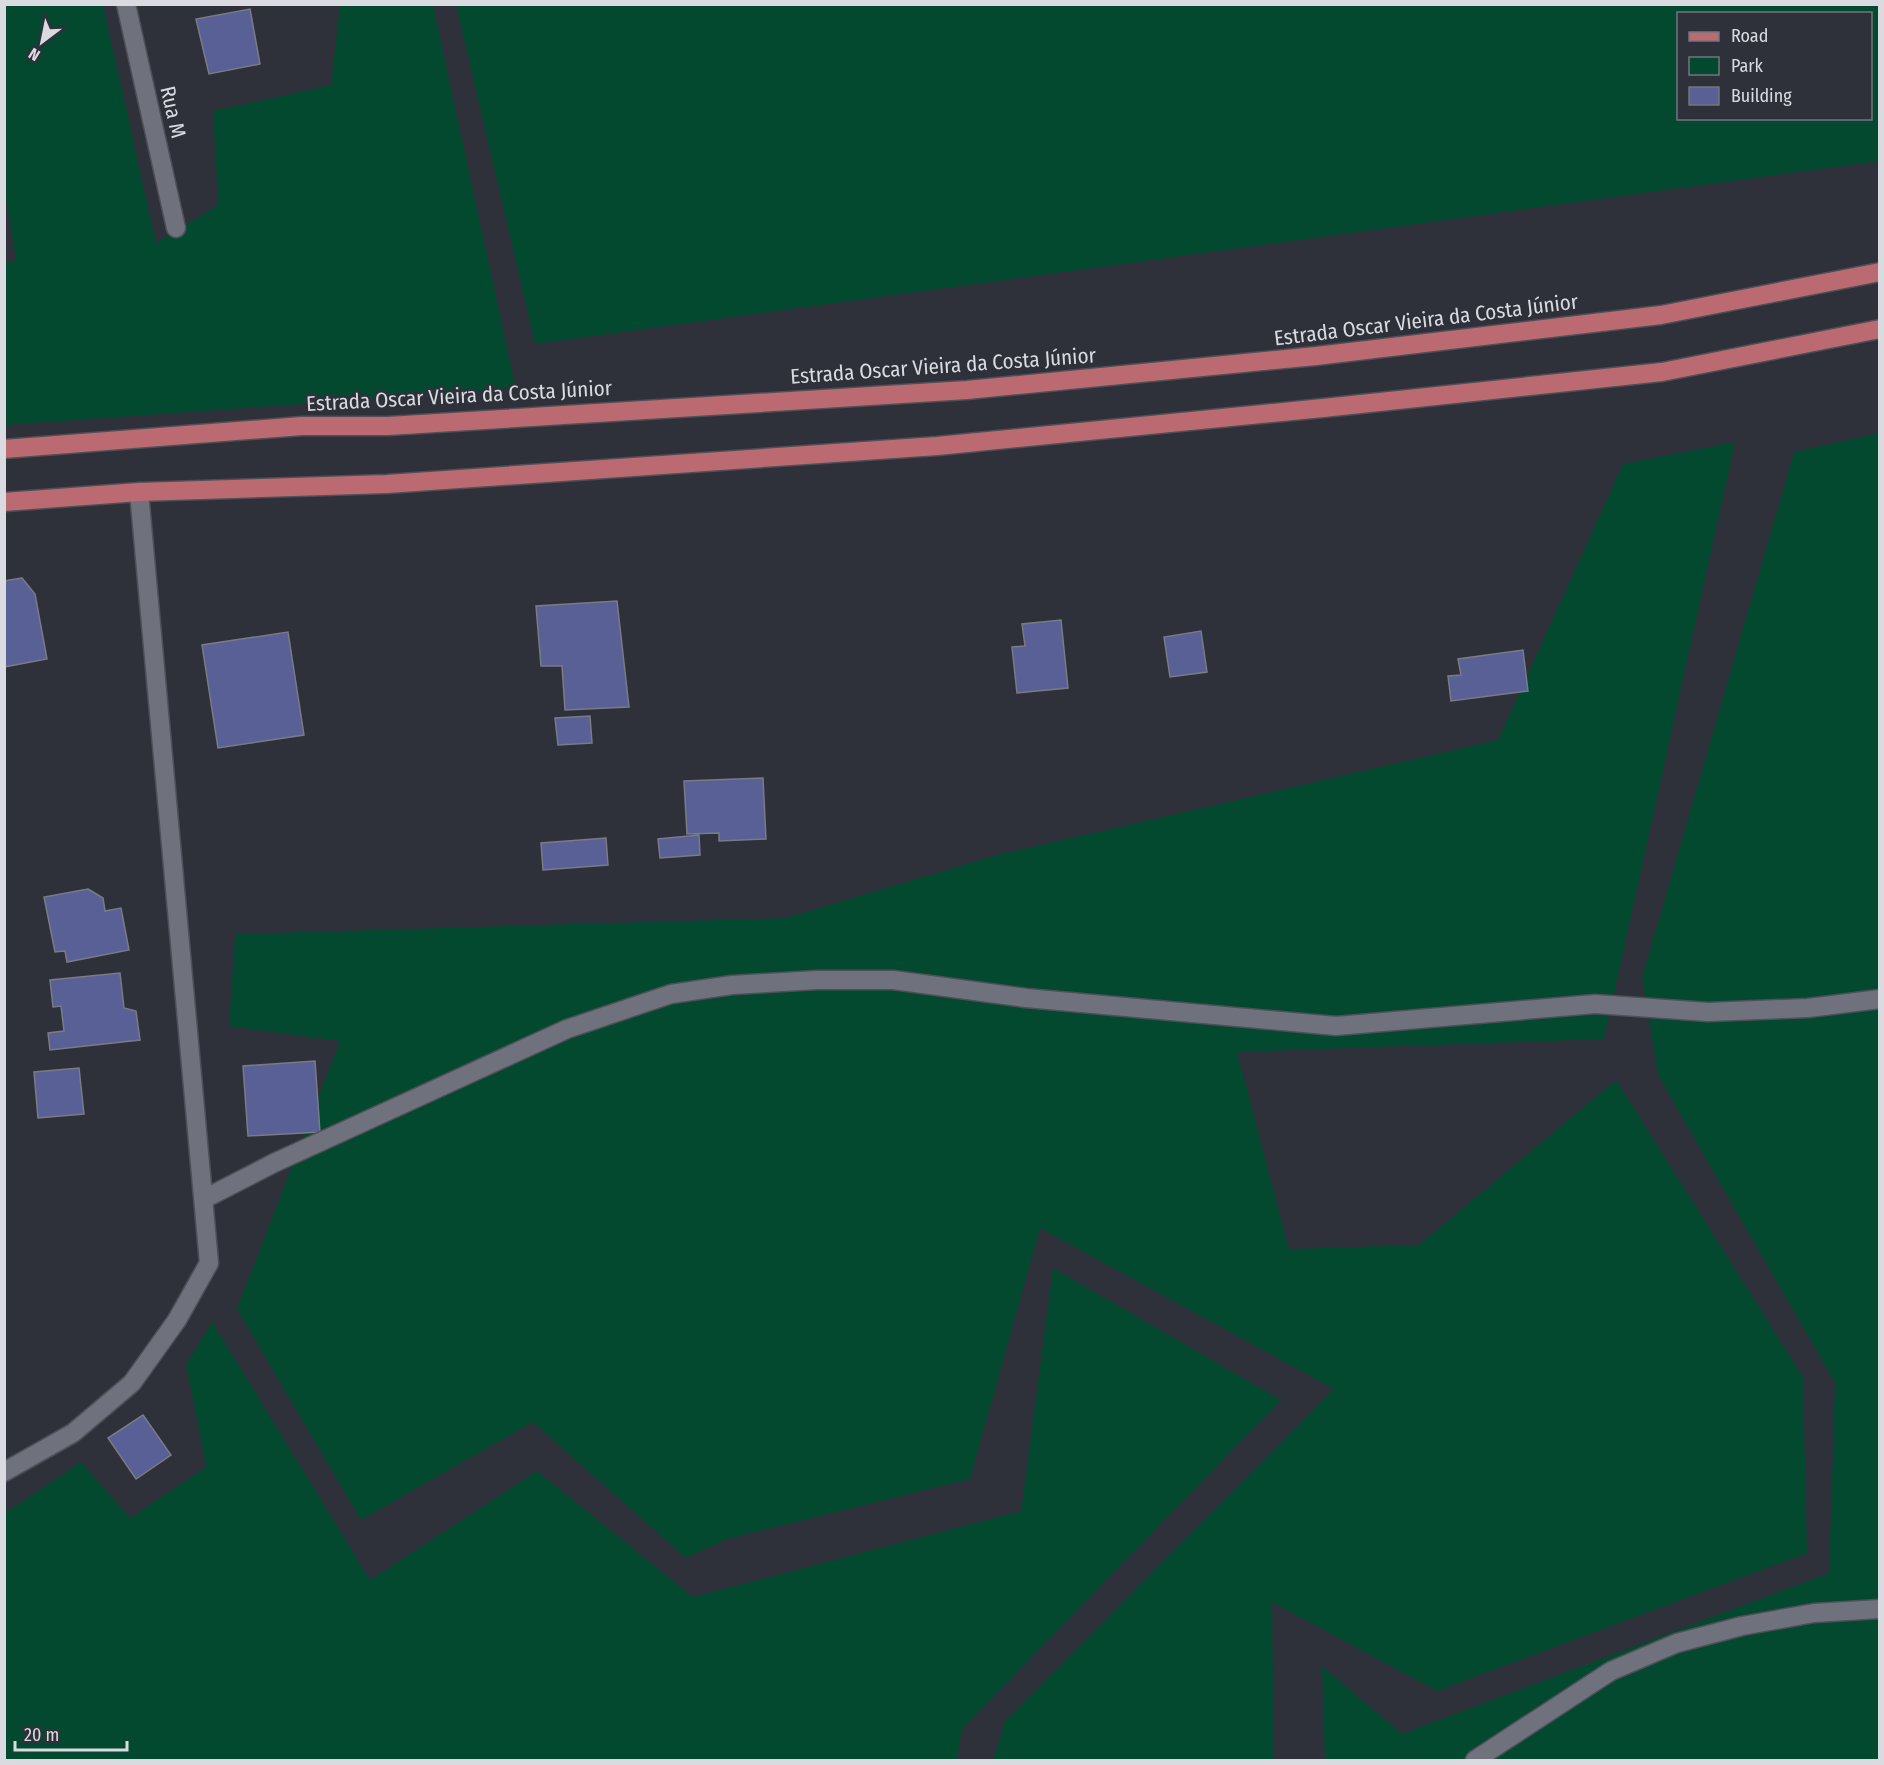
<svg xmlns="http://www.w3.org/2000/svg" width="1884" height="1765" viewBox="0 0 1884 1765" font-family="'Fira Sans Condensed',sans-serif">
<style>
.green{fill:#034930;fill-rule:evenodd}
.building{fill:#596095;stroke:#797b86;stroke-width:1.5}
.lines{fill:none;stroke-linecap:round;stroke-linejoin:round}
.minor-casing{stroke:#4e4f57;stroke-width:21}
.major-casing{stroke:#4e4f57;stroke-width:21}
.minor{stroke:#6f717c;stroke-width:18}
.major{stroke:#bb6a71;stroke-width:18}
.labels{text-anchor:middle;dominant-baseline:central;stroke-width:5;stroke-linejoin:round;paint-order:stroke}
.street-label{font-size:21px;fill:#dadbe1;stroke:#2f313a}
</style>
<rect width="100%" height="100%" fill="#2f313a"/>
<path class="green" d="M5,5H103L156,243L218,205L213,111L331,85L340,5H433L516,389L5,425L4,263L16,260L5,193Z
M456,5H1879V161L535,344ZM1678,14H1870V118H1678Z
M1879,433V1760H1325L1322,1666L1402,1734L1829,1573L1835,1383L1658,1075L1642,978L1794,452Z
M1735,442L1604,1039L1237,1052L1289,1249L1419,1245L1616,1080L1803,1377L1807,1553L1437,1691L1272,1602L1274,1760H993L1005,1721L1334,1389L1040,1228L970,1479L727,1539L686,1558L533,1422L361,1520L237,1309L340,1041L229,1026L235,934L786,918L997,855L1498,740L1623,464Z
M1053,1268L1281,1400L962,1729L957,1760H5V1513L81,1462L130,1518L206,1467L186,1364L212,1322L370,1580L537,1471L693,1597L1021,1511Z"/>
<path class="building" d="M250,9L260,64L209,74L196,19Z
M22,578L35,594L47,659L4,667V581Z
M617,601L629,707L565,710L562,666H541L536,606Z
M1061,620L1068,688L1017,693L1012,647L1025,646L1022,624Z
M1201,631L1207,672L1170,677L1164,637Z
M288,632L304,735L218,748L202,645Z
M1523,650L1528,691L1451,701L1448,676L1461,675L1458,659Z
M590,716L592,743L558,745L555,718Z
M763,778L766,839L719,841V833L687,834L684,781Z
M699,835L700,855L660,858L658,839Z
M606,838L608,865L543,870L541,843Z
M88,889L103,898L105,911L121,908L129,950L67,962L65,951L55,952L44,897Z
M120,973L124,1008L136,1011L140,1040L50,1050L48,1033L64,1031L61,1006L53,1007L50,980Z
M315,1061L320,1132L248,1136L243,1066Z
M79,1068L84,1114L38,1118L34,1072Z
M143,1415L171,1455L136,1479L108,1438Z"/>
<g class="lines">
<g class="minor-casing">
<path id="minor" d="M126,4L176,228
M204,1199L274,1163L567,1029L671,994L732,985L817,980H893L1026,998L1336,1026L1595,1004L1708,1012L1808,1008L1880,999
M4,1472L73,1433L132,1383L177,1320L209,1263L139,492
M1475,1760L1611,1671L1677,1643L1742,1626L1814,1613L1880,1609"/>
</g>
<g class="major-casing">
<path id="major" d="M4,449L302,426H388L967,390L1316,356L1661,315L1880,272
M4,502L139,492L387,484L937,446L1323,408L1662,372L1880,329"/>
</g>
<use href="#minor" class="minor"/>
<use href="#major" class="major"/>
</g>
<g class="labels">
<g class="street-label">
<text transform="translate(173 112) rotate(77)">Rua M</text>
<text transform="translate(1426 320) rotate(-7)">Estrada Oscar Vieira da Costa Júnior</text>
<text transform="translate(943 366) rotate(-4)">Estrada Oscar Vieira da Costa Júnior</text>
<text transform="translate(459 396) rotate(-3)">Estrada Oscar Vieira da Costa Júnior</text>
</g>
</g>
<rect width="1884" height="1765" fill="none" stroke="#dadbe1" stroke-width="12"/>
<rect x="1677" y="12" width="195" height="108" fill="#2f313a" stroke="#73757d" stroke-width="1.5"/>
<rect x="1689" y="32" width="30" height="9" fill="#bb6a71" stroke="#73757d" stroke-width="1.5"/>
<text x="1731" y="42" font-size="18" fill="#dadbe1">Road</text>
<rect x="1689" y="57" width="30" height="18" fill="#034930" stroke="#73757d" stroke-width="1.5"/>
<text x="1731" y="72" font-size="18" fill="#dadbe1">Park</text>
<rect x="1689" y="87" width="30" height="18" fill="#596095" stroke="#73757d" stroke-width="1.5"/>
<text x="1731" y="102" font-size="18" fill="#dadbe1">Building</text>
<g transform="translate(42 42) rotate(212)" stroke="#2f313a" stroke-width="4.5" paint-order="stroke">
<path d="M0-4.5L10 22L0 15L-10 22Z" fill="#dadbe1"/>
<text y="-9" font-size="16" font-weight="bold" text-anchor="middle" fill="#dadbe1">N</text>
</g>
<path d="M15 1741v9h112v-9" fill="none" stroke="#dadbe1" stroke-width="3"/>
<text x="24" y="1741" font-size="18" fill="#dadbe1" stroke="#2f313a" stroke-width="4.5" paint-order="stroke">20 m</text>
</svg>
